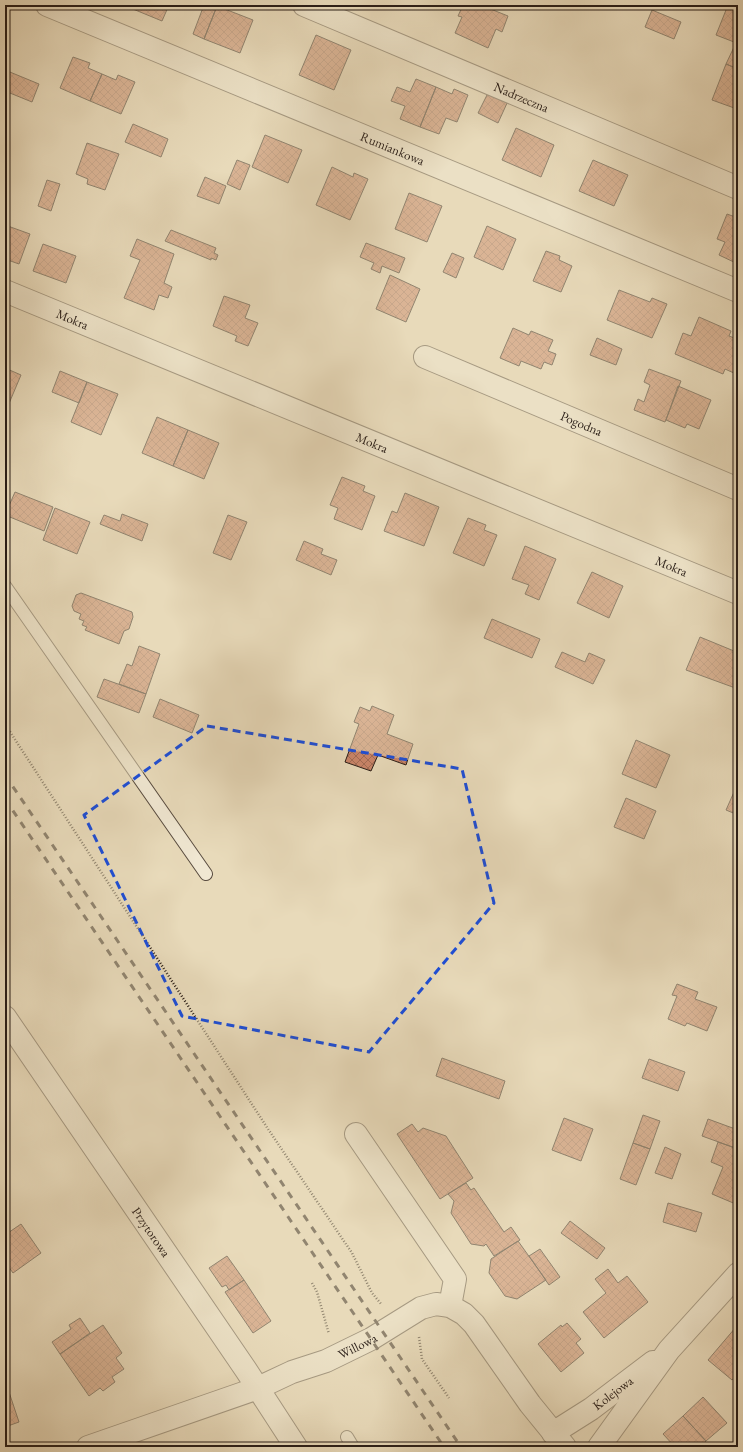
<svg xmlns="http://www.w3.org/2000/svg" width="743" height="1452" viewBox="0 0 743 1452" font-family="'EB Garamond',serif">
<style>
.building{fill:url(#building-cross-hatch);stroke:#291d17}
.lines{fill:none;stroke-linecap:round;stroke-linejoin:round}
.service-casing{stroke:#594c40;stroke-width:14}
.minor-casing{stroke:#594c40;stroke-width:24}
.tertiary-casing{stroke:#594c40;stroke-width:24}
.path{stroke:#291d17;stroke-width:2.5;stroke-dasharray:1 2;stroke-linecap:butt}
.service{stroke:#f0e7d2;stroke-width:12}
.minor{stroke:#f0e7d2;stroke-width:22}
.tertiary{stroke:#f0e7d2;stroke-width:22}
.rail{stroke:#291d17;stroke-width:3;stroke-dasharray:7 7;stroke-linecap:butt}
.marked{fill:none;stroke:#1d4ed8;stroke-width:3;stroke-dasharray:8 5;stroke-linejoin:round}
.labels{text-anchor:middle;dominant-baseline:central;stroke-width:3;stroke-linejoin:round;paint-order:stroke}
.street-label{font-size:13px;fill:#291d17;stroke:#f0e7d2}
</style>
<defs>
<pattern id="building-cross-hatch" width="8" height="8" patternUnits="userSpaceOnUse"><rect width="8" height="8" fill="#ca8569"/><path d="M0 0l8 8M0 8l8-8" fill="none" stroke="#a46c55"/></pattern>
</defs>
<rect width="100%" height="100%" fill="#e8daba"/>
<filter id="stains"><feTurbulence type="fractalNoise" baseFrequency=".005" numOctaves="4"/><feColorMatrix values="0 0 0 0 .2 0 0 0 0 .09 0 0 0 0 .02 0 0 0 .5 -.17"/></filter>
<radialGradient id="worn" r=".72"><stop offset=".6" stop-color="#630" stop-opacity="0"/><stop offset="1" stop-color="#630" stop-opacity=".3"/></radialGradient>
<path class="building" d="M129,5H169L162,21L128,7Z
M204,5L217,6L204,39L193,34Z
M463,5H490L488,8L508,16L502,32L496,29L488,48L455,33L462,17L458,16Z
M728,5H738V39L736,38L734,42L716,35Z
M217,6L253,20L240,53L204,39Z
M652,10L681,22L674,39L645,27Z
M316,35L351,50L334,90L299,75Z
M734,47L738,49V69L726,64Z
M73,57L90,63L88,68L102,74L90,101L60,88Z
M726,64L738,69L737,109L712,100Z
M5,70L39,84L32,102L5,91Z
M102,74L116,80L118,75L135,82L121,114L90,101Z
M416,79L436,87L420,127L400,119L405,106L391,101L397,87L410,92Z
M436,87L452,94L454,89L468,95L457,122L446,118L439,134L420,127Z
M489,91L508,101L498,123L478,113Z
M133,124L168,139L161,157L125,142Z
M516,128L554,145L541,177L502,160Z
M265,135L302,150L288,183L252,167Z
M87,143L119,154L105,190L87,184L88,179L76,174Z
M237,160L250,165L240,190L227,184Z
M593,160L628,175L614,206L579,191Z
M332,167L353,177L354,173L368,179L350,220L316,205Z
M205,177L226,186L219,204L197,196Z
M47,180L60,184L51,211L38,206Z
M409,193L442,206L427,242L395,229Z
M727,214L738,218V264L719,255L725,242L717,239Z
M5,225L30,234L19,264L5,259Z
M487,226L516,239L503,270L474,257Z
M171,230L216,248L214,253L218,255L216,260L211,258V260L165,241Z
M137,239L174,254L164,283L172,287L168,298L159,295L154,310L124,298L140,260L130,256Z
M366,243L405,258L399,273L382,266L380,273L371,269L374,263L360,257Z
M43,244L76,256L66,283L33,271Z
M546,251L560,256L559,260L572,266L561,292L533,281Z
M452,253L464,258L456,278L443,272Z
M390,275L420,289L406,322L376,309Z
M619,290L650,302L652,298L667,304L652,338L607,320Z
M224,296L250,305L245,318L258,323L248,346L235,341L237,336L213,326Z
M699,317L731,331L729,336L737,339L736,342L738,343V368L736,374L725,369L723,374L675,354L683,333L691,336Z
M513,328L529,335L531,331L553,340L548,351L556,354L552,365L544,362L541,369L521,361L519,366L500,358Z
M597,338L622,349L616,365L590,355Z
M5,368L21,375L5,413Z
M649,369L681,381L665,422L634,410L638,399L644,402L650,385L644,382Z
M60,371L87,382L79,403L52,392Z
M87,382L118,394L101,435L71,422Z
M678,386L711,400L699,429L687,424L685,428L666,420Z
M157,417L188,430L173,466L142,453Z
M188,430L219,443L204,479L173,466Z
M342,477L365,486L363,491L375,496L362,530L334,519L338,508L330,505Z
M15,492L53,507L44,531L5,515Z
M405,493L439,507L424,546L384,531L392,511L397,513Z
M55,508L90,522L77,554L43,540Z
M122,514L148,524L142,541L100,524L104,515L120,521Z
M228,515L247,522L231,560L213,553Z
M468,518L486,525L484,530L497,535L484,566L453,553Z
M304,541L323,549L321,554L337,560L331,575L296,560Z
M525,546L556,559L539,600L525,594L529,585L512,579Z
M592,572L623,586L609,618L577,603Z
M81,593L132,612L133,617L129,629L124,631L119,644L85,630L87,627L82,625L84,621L79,619L81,614L74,611L72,606L76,595Z
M492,619L540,639L532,658L484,638Z
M700,637L734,651L733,653L738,655V689L686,670Z
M139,646L160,654L146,694L119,684L127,664L132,666Z
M562,652L585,662L589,653L605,660L593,684L555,667Z
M104,679L146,694L139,713L97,697Z
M160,699L199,715L192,733L153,717Z
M372,706L394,715L387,734L413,744L406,765L378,755L371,771L345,762L359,724L354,722L360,707L370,711Z
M636,740L670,755L656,788L622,774Z
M738,783V815L726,810Z
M626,798L656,811L644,839L614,827Z
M677,984L698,992L695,999L717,1007L707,1031L687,1023L685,1026L668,1019L677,996L672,995Z
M442,1058L505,1081L499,1099L436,1076Z
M649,1059L685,1072L678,1091L642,1078Z
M643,1115L660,1121L650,1149L633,1143Z
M564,1118L593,1129L581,1161L552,1150Z
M708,1119L738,1130V1149L702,1136Z
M412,1124L418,1132L423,1128L446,1136L473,1178L440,1199L397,1134Z
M718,1142L738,1149V1205L712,1194L723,1167L711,1162Z
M633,1143L650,1149L636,1185L620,1179Z
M665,1147L681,1154L672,1179L655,1173Z
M466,1183L471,1190L474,1188L504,1232L511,1227L520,1240L494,1256L486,1244L484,1246L471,1244L451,1213L454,1201L448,1194Z
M668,1203L702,1213L696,1232L663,1222Z
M570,1221L605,1248L597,1259L561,1233Z
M21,1224L41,1253L13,1273L6,1263L5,1264V1235Z
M518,1241L546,1280L517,1299L505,1296L489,1273L491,1259Z
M540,1249L560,1277L549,1285L529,1256Z
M227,1256L244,1280L229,1290L226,1285L222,1287L209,1268Z
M608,1269L618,1283L627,1276L648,1302L604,1338L583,1312L606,1293L595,1279Z
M244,1280L271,1321L253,1333L225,1292Z
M80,1318L90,1333L60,1354L52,1342L71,1329L69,1325Z
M567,1323L581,1339L576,1343L584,1353L561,1372L538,1344L561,1325L562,1327Z
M103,1325L122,1353L116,1358L124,1369L112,1377L115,1382L103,1391L100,1388L89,1396L60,1354Z
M736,1327L738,1329V1373L732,1380L708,1360Z
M8,1389L19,1422L5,1427V1390Z
M703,1397L727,1423L706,1441L683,1416Z
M683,1416L706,1441L700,1447H675L663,1434Z"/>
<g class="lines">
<g class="service-casing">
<path id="service" d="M5,586L206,874
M347,1437L353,1447"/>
</g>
<g class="minor-casing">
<g id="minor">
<path id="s1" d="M47,5L738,291"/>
<path id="s2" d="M304,5L738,188"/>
<path id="s3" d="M5,291L738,593"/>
<path id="s4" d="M425,357L738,489"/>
<path id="s5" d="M5,1017L246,1370L296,1447"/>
<path d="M356,1134L455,1279L450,1306"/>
</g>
</g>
<g class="tertiary-casing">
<g id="tertiary">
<path id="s6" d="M553,1433L591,1409L653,1362"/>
<path id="s7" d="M88,1447L258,1388L292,1372L326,1361L371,1339L421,1308L436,1304L450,1306L464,1314L474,1324L530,1404L565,1447"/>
<path d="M599,1447L669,1350L738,1274"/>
</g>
</g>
<path class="path" d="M5,724L268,1129L352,1253L372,1293L382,1305
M312,1283L317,1292L329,1334
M419,1337L422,1359L449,1398"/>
<use href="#service" class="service"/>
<use href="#minor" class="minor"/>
<use href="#tertiary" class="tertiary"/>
<path class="rail" d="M5,775L461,1447
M5,799L444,1447"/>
</g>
<path d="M0 0H743V1452H0ZM207,726L462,769L494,903L369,1052L182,1016L84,815Z" fill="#e8daba" fill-opacity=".55" fill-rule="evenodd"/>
<path class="marked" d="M207,726L462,769L494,903L369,1052L182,1016L84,815Z"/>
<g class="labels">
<g class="street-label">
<text stroke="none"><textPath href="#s2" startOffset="236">Nadrzeczna</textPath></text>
<text stroke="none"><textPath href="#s1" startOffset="374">Rumiankowa</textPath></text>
<text stroke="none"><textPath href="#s3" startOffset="73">Mokra</textPath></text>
<text stroke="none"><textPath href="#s4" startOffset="170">Pogodna</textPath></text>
<text stroke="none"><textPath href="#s3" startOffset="397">Mokra</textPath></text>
<text stroke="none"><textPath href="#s3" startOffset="721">Mokra</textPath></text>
<text stroke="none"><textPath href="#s5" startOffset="260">Przytorowa</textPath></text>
<text stroke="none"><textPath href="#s7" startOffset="288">Willowa</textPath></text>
<text stroke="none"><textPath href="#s6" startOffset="72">Kolejowa</textPath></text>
</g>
</g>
<rect width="743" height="1452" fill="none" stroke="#e8daba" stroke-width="20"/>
<rect x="6" y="6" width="731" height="1440" fill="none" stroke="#291d17" stroke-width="2"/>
<rect x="10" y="10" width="723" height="1432" fill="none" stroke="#291d17"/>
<rect width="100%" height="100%" filter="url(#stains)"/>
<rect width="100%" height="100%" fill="url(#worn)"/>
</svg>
